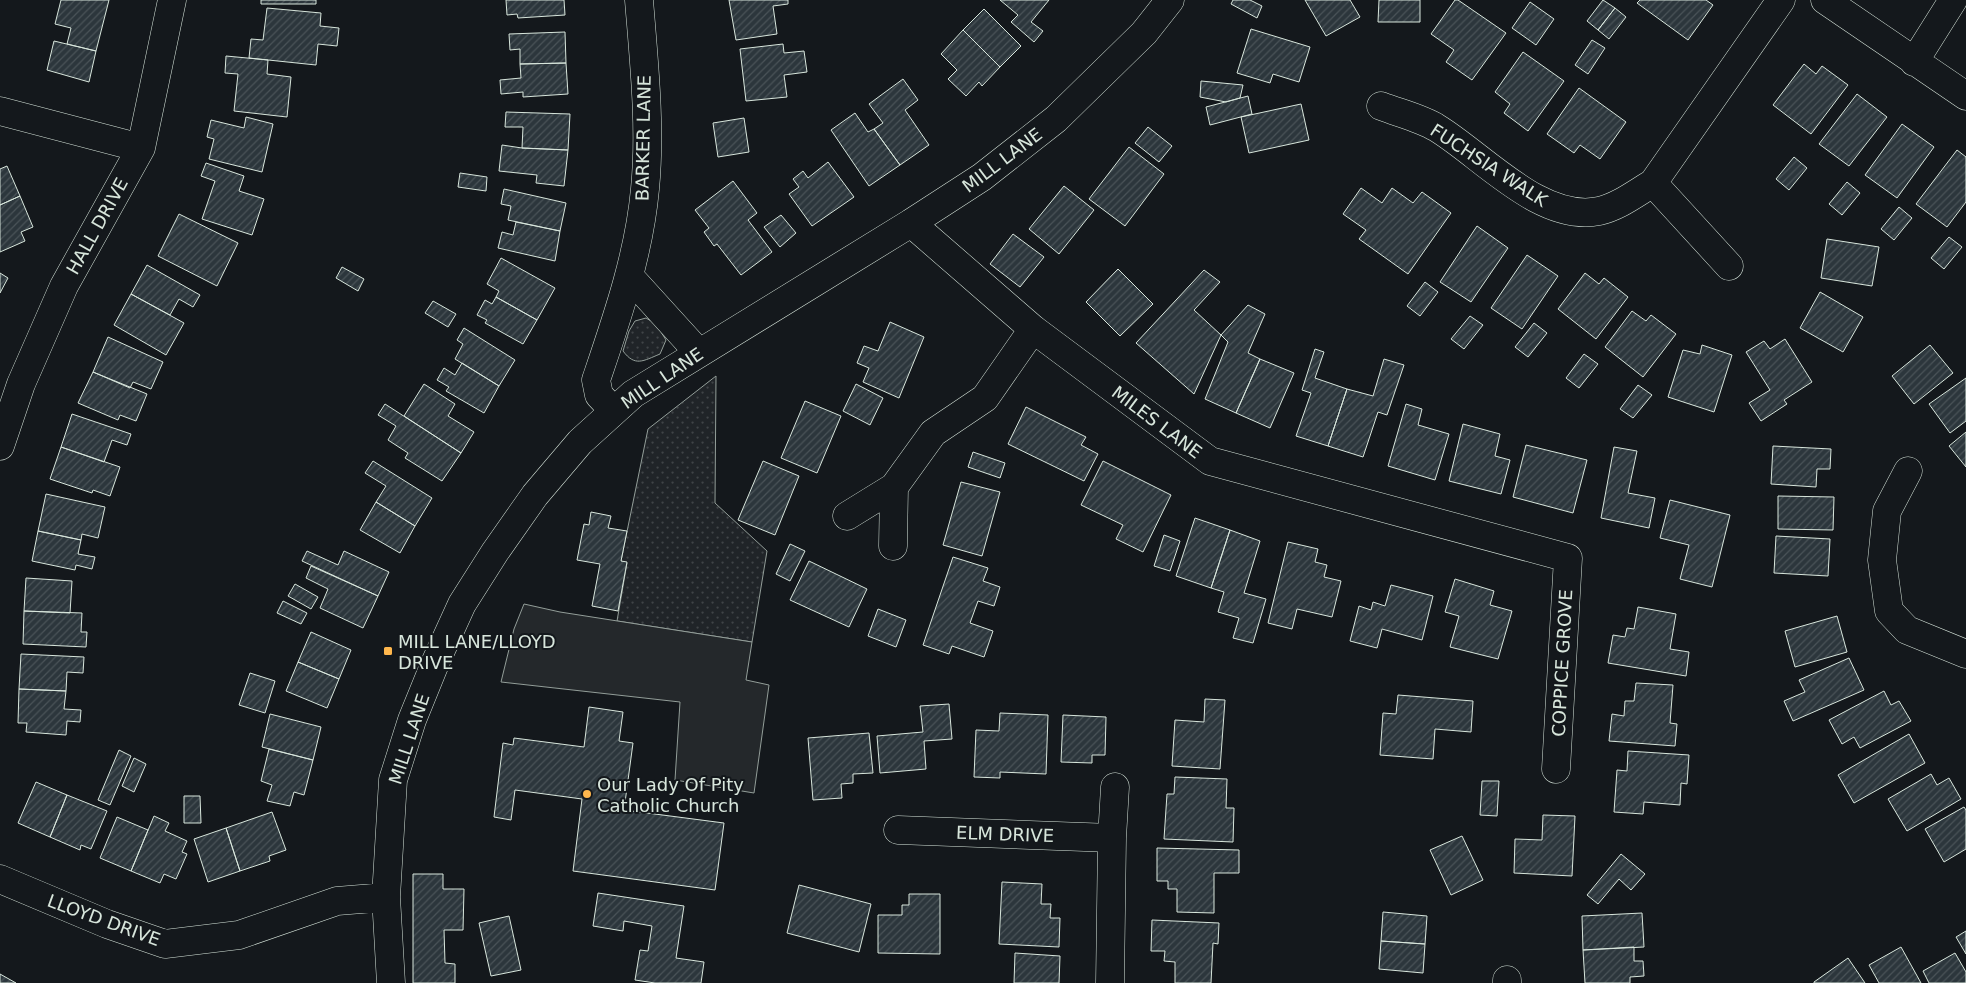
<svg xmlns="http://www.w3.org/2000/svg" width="1966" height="983" viewBox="0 0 1966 983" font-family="'DejaVu Sans',sans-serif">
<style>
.grass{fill:url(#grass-dots);stroke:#939e99}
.parking{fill:#24282b;stroke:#939e99}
.building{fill:url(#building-hatch);stroke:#d8e6dc}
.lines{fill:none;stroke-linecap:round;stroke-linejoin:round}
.minor-casing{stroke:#d8e6dc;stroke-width:29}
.minor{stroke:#14181c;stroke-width:28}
.poi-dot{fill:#ffb74d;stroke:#14181c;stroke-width:2}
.labels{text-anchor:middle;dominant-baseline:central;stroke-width:4;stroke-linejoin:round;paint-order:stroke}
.street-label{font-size:18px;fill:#d8e6dc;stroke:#14181c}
.poi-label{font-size:18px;fill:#d8e6dc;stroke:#14181c;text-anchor:start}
</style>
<defs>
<pattern id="grass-dots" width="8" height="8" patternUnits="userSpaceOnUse" patternTransform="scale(1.25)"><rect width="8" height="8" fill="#202428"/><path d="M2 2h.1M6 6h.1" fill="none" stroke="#404447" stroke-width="1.8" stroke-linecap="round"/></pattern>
<pattern id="building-hatch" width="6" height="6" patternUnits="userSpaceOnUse" patternTransform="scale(1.25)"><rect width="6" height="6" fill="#2c363c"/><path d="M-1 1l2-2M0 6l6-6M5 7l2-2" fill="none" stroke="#4a5358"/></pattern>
</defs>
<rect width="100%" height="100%" fill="#14181c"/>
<path class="grass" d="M646,318L656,324L666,340L660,354C643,361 635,367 623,351L629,331L635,321Z
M716,376L715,503L767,551L752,642L617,621L627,563L621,561L648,429Z"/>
<path class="parking" d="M524,604L560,612L752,642L746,680L769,685L754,793L675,780L680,702L501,682L514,629Z"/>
<path class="building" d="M61,0H109L96,51L67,44L71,28L55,24Z
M261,0H316V4H261Z
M506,0H564L565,15L518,18L517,14L507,15Z
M729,0H788V4L773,6L777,34L736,40Z
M1000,0H1049L1031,22L1043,31L1034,42L1011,22L1018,15Z
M1233,0H1250L1262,6L1257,18L1231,4Z
M1305,0H1350L1360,17L1326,36Z
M1379,0H1420V22H1378Z
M1455,0H1458L1506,33L1472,80L1446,62L1454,50L1431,34Z
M1603,0L1615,8L1598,30L1587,21Z
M1640,0H1706L1713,5L1688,40L1637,3Z
M1530,2L1554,19L1536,45L1512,28Z
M267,8L321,13L320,26L339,28L337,46L318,44L316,65L249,58L251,39L263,40Z
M1615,8L1626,17L1609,39L1598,30Z
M984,9L1021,46L1000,67L963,30Z
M1251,29L1310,47L1299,82L1273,74L1270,83L1237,73Z
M963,30L1000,67L982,86L979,82L966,96L948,79L957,70L941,54Z
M565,32L566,63L520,64V49L510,50L509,34Z
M1592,40L1605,48L1588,74L1575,65Z
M54,41L96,51L89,82L47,70Z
M783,44L784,53L804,51L807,72L784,75L787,97L746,101L740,49Z
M1523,52L1564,81L1528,131L1504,113L1510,104L1495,92Z
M226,56L268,60L267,74L291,77L287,117L234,111L238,74L225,73Z
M566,63L568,94L523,97V92L501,94L500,80L521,78L520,64Z
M1804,64L1816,74L1822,66L1848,85L1811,134L1773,105Z
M903,79L918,100L905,110L929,145L900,165L874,129L883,123L869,104Z
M1201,81L1243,85L1240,98L1226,102L1200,97Z
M1579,88L1626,122L1600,159L1580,145L1574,153L1547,134Z
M1857,94L1887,117L1849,166L1819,144Z
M1248,96L1252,114L1210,125L1206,107Z
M1301,104L1309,140L1249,153L1241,117Z
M506,112L570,114L568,150L522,148L523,127H505Z
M855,113L868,132L874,129L900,165L869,186L831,130Z
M246,117L273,124L262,172L209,159L214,139L207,137L211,120L244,128Z
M744,118L749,152L718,157L713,123Z
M1902,124L1934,147L1897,198L1865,175Z
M1148,127L1172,146L1159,162L1135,143Z
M502,145L522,148L568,150L564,186L536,183L537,175L499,171Z
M1129,147L1164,174L1125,226L1089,199Z
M1957,150L1966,157V202L1947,227L1916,204Z
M1794,157L1807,168L1789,190L1776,179Z
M828,162L854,197L812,226L789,194L799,187L793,179L803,171L808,178Z
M206,163L244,176L239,191L264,199L252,235L202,219L215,181L201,176Z
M7,166L20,196L0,205V169Z
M460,173L487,177L486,191L458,187Z
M733,181L757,213L748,220L772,252L741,275L717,244L714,246L704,232L709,228L695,210Z
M1847,182L1860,193L1842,215L1829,204Z
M1064,186L1094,210L1059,254L1029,229Z
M1361,188L1382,203L1392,188L1413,203L1422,192L1451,213L1408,274L1359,239L1366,230L1343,214Z
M504,189L566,203L560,231L508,220L511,206L501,204Z
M20,196L33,227L21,232L25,241L0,252V205Z
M1899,207L1912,218L1894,240L1881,229Z
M179,214L238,243L217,286L158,256Z
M781,215L796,233L780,247L764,227Z
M516,222L560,231L555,261L498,248L502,232L513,235Z
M1477,226L1508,248L1471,302L1440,282Z
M1013,234L1044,257L1020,287L990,264Z
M1949,237L1962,247L1944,269L1931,258Z
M1827,239L1879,247L1872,286L1821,278Z
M1527,255L1558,276L1522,329L1491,308Z
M501,258L555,288L537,320L496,297L499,291L487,284Z
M147,265L200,295L193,307L179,299L170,315L131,294Z
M342,267L364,279L358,291L336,278Z
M1118,269L1153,304L1120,336L1086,302Z
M1204,270L1220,282L1194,310L1221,335L1194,394L1136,343Z
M0,273L8,278L0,293Z
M1585,273L1599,284L1604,278L1628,297L1596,339L1558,309Z
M1425,282L1438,292L1420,316L1407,306Z
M1820,292L1863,317L1843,352L1800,328Z
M131,294L184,323L166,355L114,325Z
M496,297L537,320L523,344L485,323L487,320L477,315L485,300L492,304Z
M433,301L456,314L448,327L425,313Z
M1248,305L1265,314L1248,353L1260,359L1236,413L1205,399L1228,342L1221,335Z
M1632,311L1646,321L1651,315L1676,334L1643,377L1605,347Z
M1470,316L1483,325L1464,349L1451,339Z
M890,322L924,337L899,398L863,382L869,368L857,363L864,346L878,351Z
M1534,323L1547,333L1528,357L1515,347Z
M464,328L515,360L499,386L455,359L463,344L457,340Z
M108,337L163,362L151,389L133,382L130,388L93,372Z
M1785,339L1812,382L1784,400L1787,404L1761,421L1749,403L1770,390L1746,352L1764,341L1770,349Z
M1702,345L1732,355L1714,412L1668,397L1683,350L1700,354Z
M1930,345L1953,373L1914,404L1892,376Z
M1315,349L1324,352L1315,378L1347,389L1328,446L1296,436L1311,393L1302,390Z
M1584,354L1598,364L1579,388L1566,378Z
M1260,359L1294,373L1270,428L1236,413Z
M1384,359L1404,365L1387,415L1378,412L1363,457L1328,446L1347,389L1373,396Z
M462,363L499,386L484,413L446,391L449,387L437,380L444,368L455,375Z
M93,372L147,394L136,421L120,415L118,420L78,403Z
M1966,378V421L1950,433L1929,404Z
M424,384L455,404L448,416L474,432L461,453L404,416Z
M856,384L883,398L870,425L843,411Z
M1638,385L1652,395L1633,418L1620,409Z
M805,401L841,416L817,473L781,458Z
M385,404L461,453L442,481L405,458L408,453L388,440L396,426L378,415Z
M1406,404L1422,409L1418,425L1449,434L1435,480L1388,466Z
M1026,407L1086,437L1081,445L1098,454L1084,481L1008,444Z
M72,414L131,434L127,445L112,440L104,462L61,447Z
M1463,424L1500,434L1495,456L1510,460L1501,494L1449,481Z
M1966,432V467L1949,446Z
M1526,445L1587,460L1573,513L1513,497Z
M1773,446L1831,449L1830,469H1817L1816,487L1771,484Z
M61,447L120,467L110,496L93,490L92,493L50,479Z
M1614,447L1637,451L1628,493L1655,498L1649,528L1601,518Z
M973,452L1005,463L1000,478L968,467Z
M373,461L432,498L415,526L376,502L386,486L365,473Z
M763,461L799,476L775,535L738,520Z
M1103,461L1171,495L1143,552L1116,539L1123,525L1081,505Z
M961,482L1000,492L982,556L943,545Z
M46,494L105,507L98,538L82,534L81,540L38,531Z
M1778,496L1834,497L1833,530L1778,529Z
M1670,500L1730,515L1712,587L1680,579L1689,545L1660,538Z
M376,502L415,526L400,553L360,530Z
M591,512L611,516L608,528L627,531L621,561L627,562L618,611L592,606L600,564L577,560L584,524L589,525Z
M1195,518L1230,530L1211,588L1176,576Z
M1230,530L1260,541L1244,593L1266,599L1253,643L1233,638L1239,618L1218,612L1224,592L1211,588Z
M38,531L81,540L78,554L95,557L92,569L76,565L75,570L32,561Z
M1164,535L1180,541L1170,571L1154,566Z
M1776,536L1830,539L1828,576L1774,573Z
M1288,542L1318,549L1315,562L1327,565L1324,577L1341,581L1332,617L1297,609L1292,629L1268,623Z
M790,544L805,551L790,581L776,574Z
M307,551L338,565L344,551L389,572L378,596L302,561Z
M953,557L988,568L983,581L1000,587L994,606L978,601L970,623L993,631L984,657L952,646L949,654L923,645Z
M809,561L867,589L849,627L790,600Z
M311,566L378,596L363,628L320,608L328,589L306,578Z
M26,578L72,581L70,613L24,611Z
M1455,579L1494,591L1490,605L1512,611L1498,659L1450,647L1459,616L1445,612Z
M295,584L318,597L311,609L288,596Z
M1391,585L1433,596L1422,640L1382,629L1377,648L1350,641L1359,606L1371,610L1373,602L1385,606Z
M283,601L307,613L301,624L277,613Z
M1638,607L1676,614L1670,649L1689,652L1686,676L1608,663L1613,635L1625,637L1627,628L1634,629Z
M878,609L906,620L896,647L868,636Z
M24,611L82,613L81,632H87L86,647L23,644Z
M1837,616L1847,652L1795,667L1785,631Z
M311,632L351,650L339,679L298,662Z
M21,654L84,657L83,673L67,672L66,691L19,689Z
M1849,658L1864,690L1793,721L1784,701L1805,692L1799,680Z
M298,662L339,679L327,708L286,691Z
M250,673L275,681L265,713L239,705Z
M1636,683L1673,685L1670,723L1677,724L1675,746L1609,741L1612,714L1624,716L1625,701H1634Z
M19,689L66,691L64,709L81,710L80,722L67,721L66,735L26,732L27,723H18Z
M1884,691L1891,705L1899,701L1911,721L1860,748L1854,737L1842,744L1829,720Z
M1398,695L1473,701L1471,732L1435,729L1433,759L1380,755L1383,713L1396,714Z
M1205,699L1225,700L1220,769L1172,766L1175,720L1204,722Z
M949,704L952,739L924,741L926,769L880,773L877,736L923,732L920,706Z
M589,707L623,712L619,741L633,743L624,810L724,823L715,890L573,871L582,799L515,790L511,820L494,817L503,743L513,745L514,738L584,747Z
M1000,713L1048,715L1046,774L1000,772V778L974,777L976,730L999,731Z
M270,714L321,727L313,760L262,747Z
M1063,715L1106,717L1105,755H1092V763L1061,762Z
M869,733L873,773L853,774V783L841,784L842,798L813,800L808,738Z
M1909,734L1925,763L1854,803L1838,775Z
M269,749L313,760L304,795L294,792L290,806L267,801L272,785L261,781Z
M119,750L131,756L110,805L98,800Z
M1628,751L1689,755L1687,784L1681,783L1680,805L1644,802L1643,814L1614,812L1617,770L1627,771Z
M134,758L146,764L134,792L122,786Z
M1931,774L1937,785L1949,778L1961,799L1907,831L1888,799Z
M1175,777L1227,779L1226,808H1234L1233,842L1164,839L1167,794H1174Z
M1482,781H1499L1497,816L1480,815Z
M36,782L67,795L50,837L18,823Z
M67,795L107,811L91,849L81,845L80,850L50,837Z
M184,796H200L201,823H184Z
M1964,807L1966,810V849L1944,862L1925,829Z
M272,812L286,850L269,856L270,861L240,871L226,828Z
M1543,815L1575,816L1572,876L1514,873L1515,839L1542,840Z
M154,816L169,823L165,831L187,841L182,852L187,854L176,879L164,874L160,883L131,871Z
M117,817L148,830L131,871L100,858Z
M226,828L240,871L208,882L194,839Z
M1462,836L1483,880L1451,895L1430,850Z
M1157,848L1239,850V873H1214V913L1177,912V889H1168V881H1157Z
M1621,854L1645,874L1631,890L1619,879L1598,904L1587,895Z
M413,874H443V889H464L463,930H444L445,963L455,964V983H413Z
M1002,882L1042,884L1041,904H1051L1050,918H1060L1059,947L999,944Z
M799,885L871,904L859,952L787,933Z
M598,893L684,906L676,958L704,962L701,983H655L635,980L640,950L648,951L652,926L624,921L623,931L593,926Z
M909,894H940V954L878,953V915H902V905H909Z
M1383,912L1427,916L1425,944L1381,941Z
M1642,913L1644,947L1583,950L1582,916Z
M509,916L521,970L491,976L479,923Z
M1152,920L1219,923L1218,944L1213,943L1211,983H1175V962L1164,961L1165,951H1151Z
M1966,931V954L1956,937Z
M1381,941L1425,944L1423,973L1379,969Z
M1634,947V961H1643L1644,976L1630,977V983H1585L1583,950Z
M1901,947L1921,983H1879L1869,965Z
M1015,953L1060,956L1059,983H1014Z
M1955,953L1966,972V983H1929L1923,971Z
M1848,958L1865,983H1814V982Z
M0,974L16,983H0Z"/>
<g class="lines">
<g class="minor-casing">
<path id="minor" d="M1825,0L1966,96
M1914,62L1953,0
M1381,106C1399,113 1421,118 1437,128C1483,156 1541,223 1599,211C1618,207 1636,193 1653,183L1781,0
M0,111L141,148
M1653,183L1729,266
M911,223L1033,329L1210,461L1568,558L1556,769
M629,276L699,353
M614,411L599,395L596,380C617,318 639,255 645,189C651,128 644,62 639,0
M0,446L21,384L64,286L141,148L172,0
M1908,471L1887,511L1882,560L1889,611L1907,630L1966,654
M847,516L894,487
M893,546L894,487L933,433L985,398L1033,329
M898,830L1112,838L1110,983
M1112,838L1115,787
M0,879L107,924L165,944L239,935L337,901L386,897
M1507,980V983
M391,983L386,897L393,780L412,720L436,661L462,604L495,552L535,495L580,442L633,394L911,223L982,177L1056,119L1144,33L1170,0"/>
</g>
<use href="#minor" class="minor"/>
</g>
<g class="poi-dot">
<rect x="383" y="646" width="10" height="10" rx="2.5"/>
<circle cx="587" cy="794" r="5"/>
</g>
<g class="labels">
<g class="street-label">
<text transform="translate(643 138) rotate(-89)">BARKER LANE</text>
<text transform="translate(1002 160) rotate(-37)">MILL LANE</text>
<text transform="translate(1489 165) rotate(33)">FUCHSIA WALK</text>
<text transform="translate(97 226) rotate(-61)">HALL DRIVE</text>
<text transform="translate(662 378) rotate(-34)">MILL LANE</text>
<text transform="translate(1157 422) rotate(37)">MILES LANE</text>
<text transform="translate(1562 663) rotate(-87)">COPPICE GROVE</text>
<text transform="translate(409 739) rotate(-72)">MILL LANE</text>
<text transform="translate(1005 834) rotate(2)">ELM DRIVE</text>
<text transform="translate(104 920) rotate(20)">LLOYD DRIVE</text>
</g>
<g class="poi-label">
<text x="398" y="641">MILL LANE/LLOYD<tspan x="398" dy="21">DRIVE</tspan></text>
<text x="597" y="784">Our Lady Of Pity<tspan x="597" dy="21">Catholic Church</tspan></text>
</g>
</g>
</svg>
